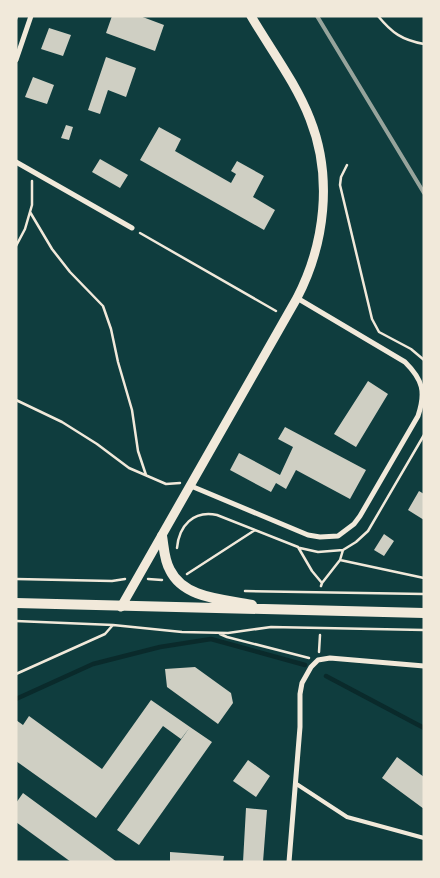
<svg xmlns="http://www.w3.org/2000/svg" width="440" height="878" viewBox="0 0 440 878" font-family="Arial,sans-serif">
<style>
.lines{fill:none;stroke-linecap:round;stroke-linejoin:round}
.stream{stroke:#0a2a2b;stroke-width:4.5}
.building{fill:#cfcfc3}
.path{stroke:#f1e9da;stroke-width:2.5}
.service{stroke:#f1e9da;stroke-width:4}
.minor{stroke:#f1e9da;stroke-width:5}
.tertiary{stroke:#f1e9da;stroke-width:9}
.secondary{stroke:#f1e9da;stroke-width:10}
.rail{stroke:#97a49c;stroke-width:4}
</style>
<rect width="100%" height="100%" fill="#0f3d3e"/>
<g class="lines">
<path class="stream" d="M326,676L424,728
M16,699L93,664L160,647L211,639L305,665"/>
</g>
<path class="building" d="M112,16H140L164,25L155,51L106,33Z
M49,28L71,35L63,56L41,49Z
M106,57L136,68L126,97L108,90L100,114L88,110Z
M33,77L54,85L47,104L25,97Z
M66,125L73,127L69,140L61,138Z
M159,127L181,139L175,151L231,183L236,174L231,171L237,161L264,176L253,197L275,210L264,230L140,160Z
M100,159L128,175L120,188L92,172Z
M368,381L388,394L356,447L334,434Z
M285,427L366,470L350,499L296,470L286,489L276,483L271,492L230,470L239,453L280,475L293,447L278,439Z
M419,491L424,494V520L408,510Z
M384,534L394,541L384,556L374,550Z
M195,667L231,693L233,703L218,724L167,687L165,669Z
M151,700L190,727L181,739L163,726L96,818L16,761V720L23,725L29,716L102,769Z
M190,727L212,742L139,845L117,830Z
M397,757L424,777V809L382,778Z
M248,760L270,776L256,797L233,781Z
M23,793L117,862H71L16,822V803Z
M246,808L267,810L263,862H243Z
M170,852L224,856L223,862H170Z"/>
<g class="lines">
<path class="path" d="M378,16C392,33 402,40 424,44
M16,19L17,16
M347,165L341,177L340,185L372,319L379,332L411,349L424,360
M30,212L52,249L70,272L103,306L111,329L118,362L132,410L138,451L146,475
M140,233L276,311
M16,246L25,229L32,205V181
M16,400L62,422L97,444L129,468L166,484L180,483
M177,548C179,526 193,510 217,515L298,547L312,571L322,583
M300,548L318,552L343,550
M340,560L343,550L356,542L368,531L424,435
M187,574L255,530
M16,579L112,581L125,579
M148,579L162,580
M321,586L322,583L340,560L424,578
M245,591L424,594
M16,621L113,625L182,632L228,633L271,627L424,630
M220,634L227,637L309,658
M319,652L320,635
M16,674L105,634L112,626"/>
<path class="service" d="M295,783L347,817L424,838"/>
<path class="minor" d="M16,60L31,16
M16,162L132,228
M191,486L308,535L320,537L338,536L354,524L360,516L418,416C426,392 423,380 405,362L297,298
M289,862L300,727V694L302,683L311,667L318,660L330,658L424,666"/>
<path class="tertiary" d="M121,607L297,298C325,244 333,177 310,119C296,83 271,50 251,16"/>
<path class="secondary" d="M162,536C164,547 164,560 170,570C184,599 224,599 252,605
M16,603L424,613"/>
<path class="rail" d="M317,16L424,193"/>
</g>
<rect width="440" height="878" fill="none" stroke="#f1e9da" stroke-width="35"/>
</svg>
